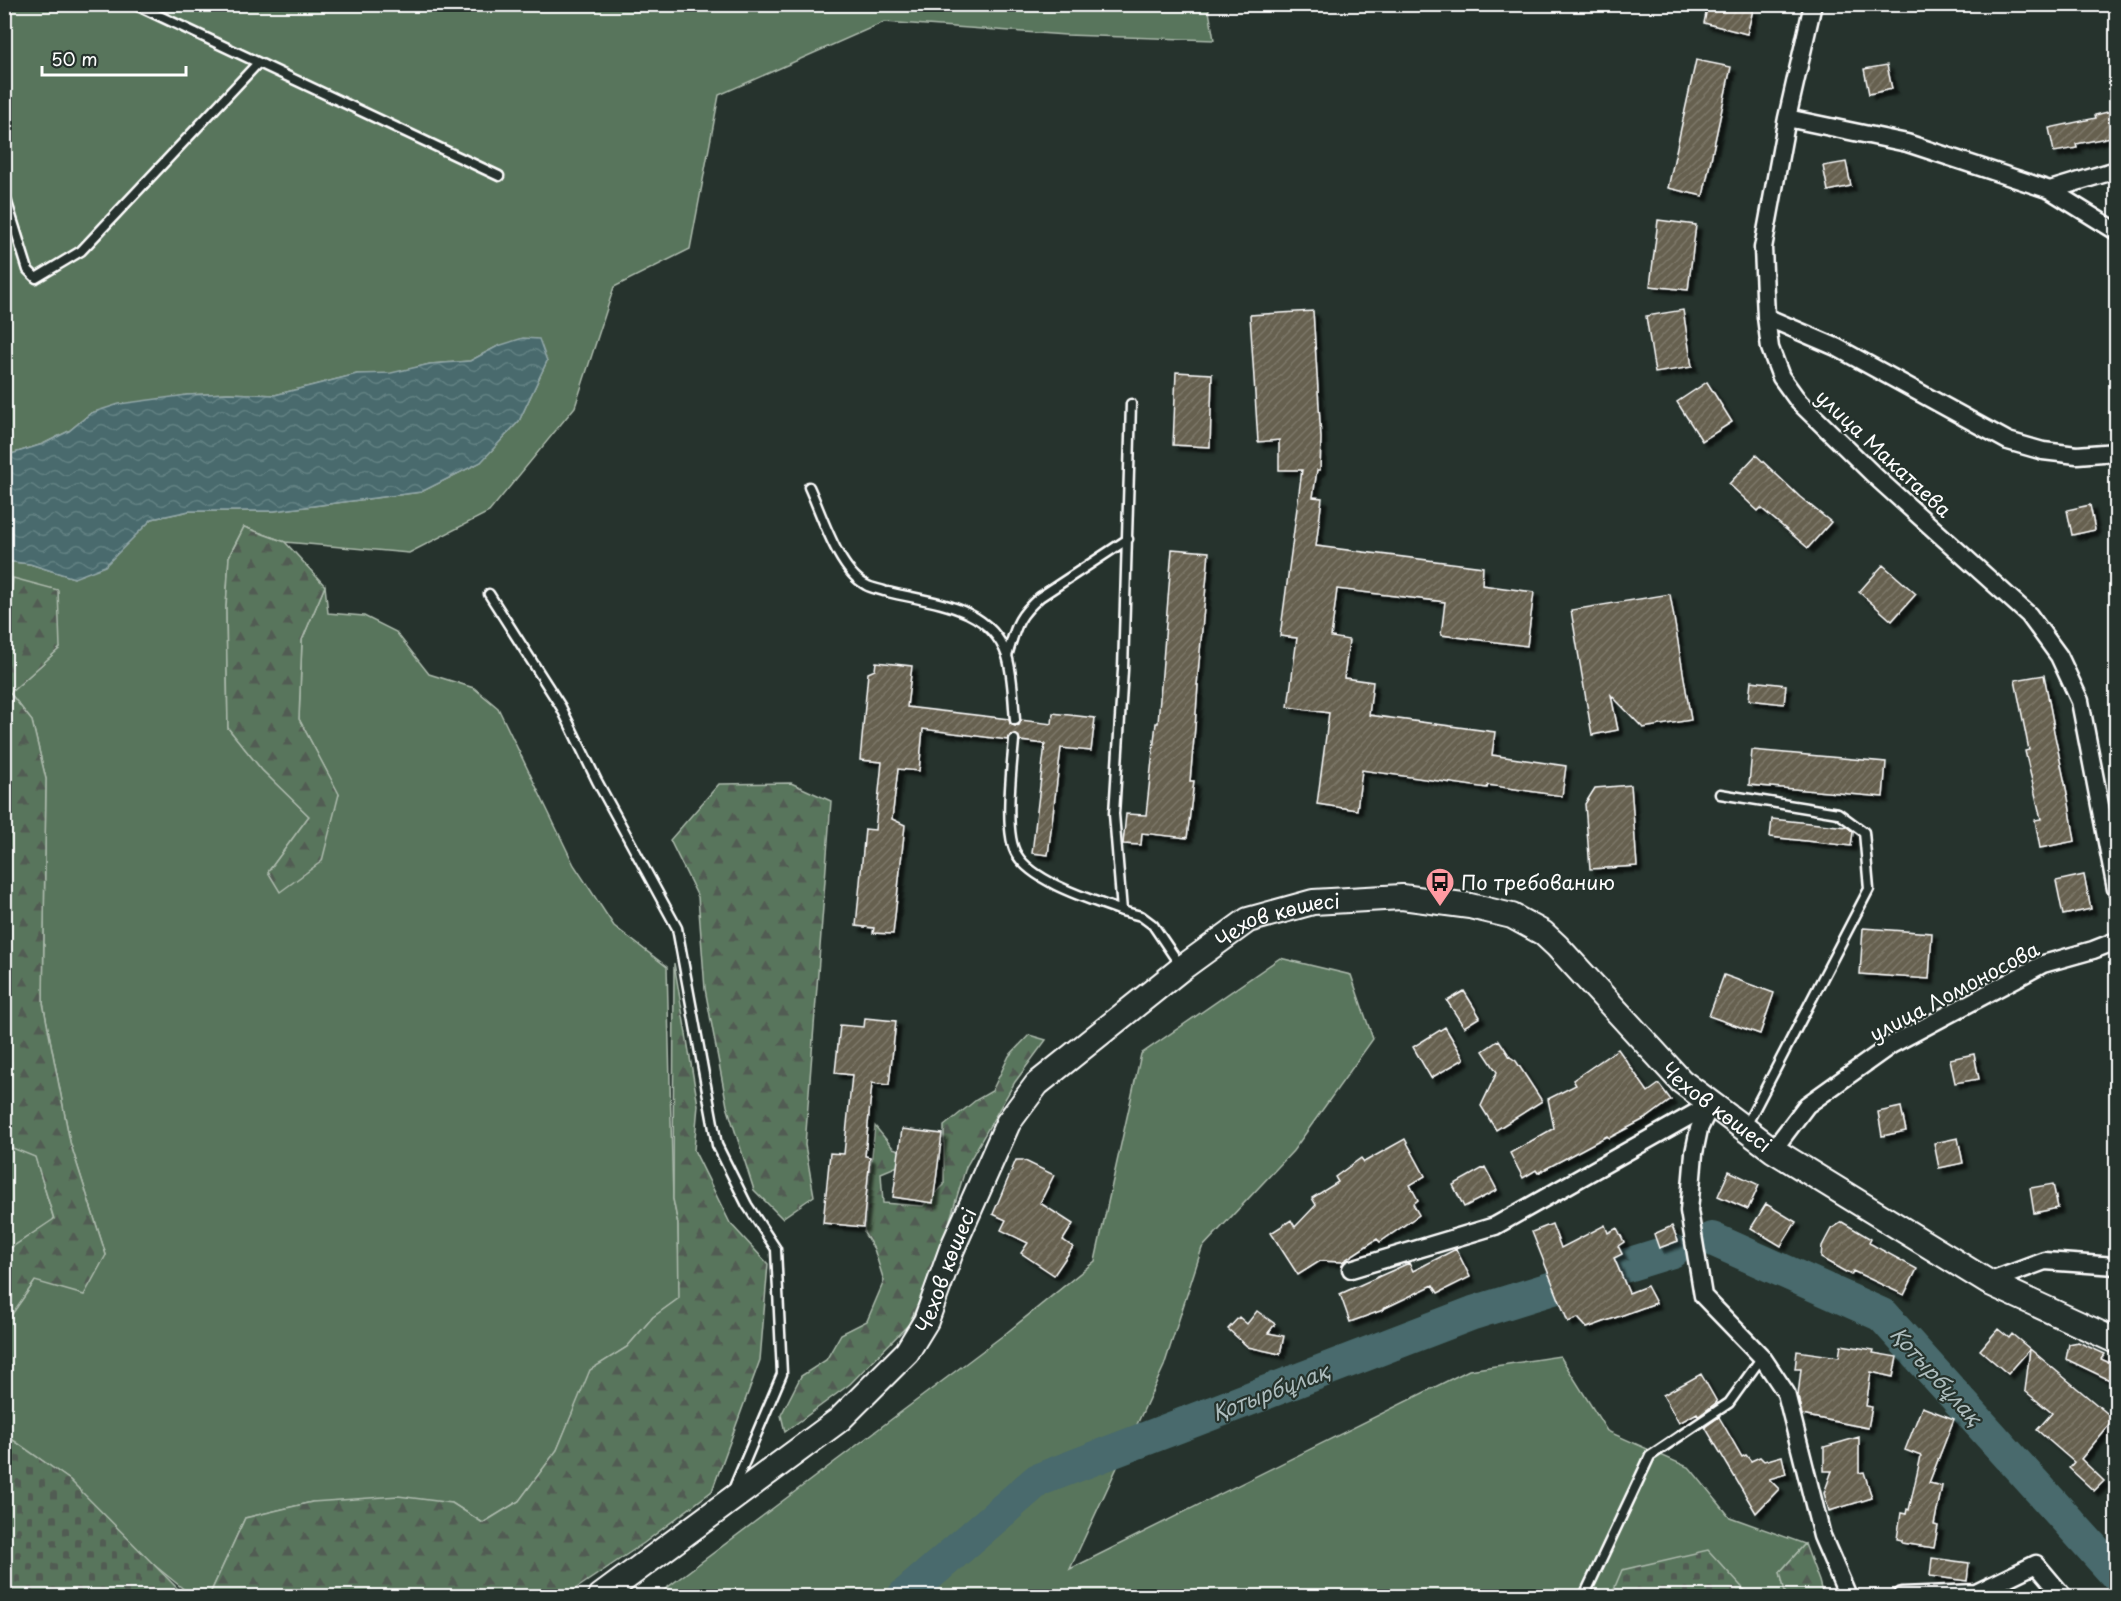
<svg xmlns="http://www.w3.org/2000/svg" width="2121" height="1601" viewBox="0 0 2121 1601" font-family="'Playpen Sans',sans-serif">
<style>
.green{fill:#59745b;stroke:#acbaad;stroke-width:1.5}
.forest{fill:url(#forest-firs);stroke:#acbaad;stroke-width:1.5}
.cemetery{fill:url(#cemetery-stones);stroke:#acbaad;stroke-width:1.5}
.water{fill:url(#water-waves);stroke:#91a6a7;stroke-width:1.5}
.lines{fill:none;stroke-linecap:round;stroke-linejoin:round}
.river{stroke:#486b6d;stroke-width:34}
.building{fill:url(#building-hatch);stroke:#fff;stroke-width:1.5;filter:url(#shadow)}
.lane-casing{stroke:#fff;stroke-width:13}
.street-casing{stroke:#fff;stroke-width:21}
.secondary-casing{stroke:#fff;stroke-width:28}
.lane{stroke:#26332d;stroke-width:8}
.street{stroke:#26332d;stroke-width:16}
.secondary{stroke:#26332d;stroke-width:24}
.labels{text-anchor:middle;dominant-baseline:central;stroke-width:4.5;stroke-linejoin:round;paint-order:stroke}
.street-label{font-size:20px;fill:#fff;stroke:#26332d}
.poi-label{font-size:20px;fill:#fff;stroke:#26332d;text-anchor:start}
.water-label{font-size:21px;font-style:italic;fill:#adbcbd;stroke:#26332d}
</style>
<defs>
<pattern id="forest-firs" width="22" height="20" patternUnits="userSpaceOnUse" patternTransform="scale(1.5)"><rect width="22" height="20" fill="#59745b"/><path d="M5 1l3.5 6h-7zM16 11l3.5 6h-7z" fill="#515c52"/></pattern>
<pattern id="cemetery-stones" width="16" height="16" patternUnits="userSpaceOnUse" patternTransform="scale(1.5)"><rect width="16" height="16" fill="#59745b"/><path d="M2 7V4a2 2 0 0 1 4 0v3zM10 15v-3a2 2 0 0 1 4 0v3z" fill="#515c52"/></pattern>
<pattern id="water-waves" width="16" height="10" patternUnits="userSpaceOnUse" patternTransform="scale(1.5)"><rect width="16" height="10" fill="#486b6d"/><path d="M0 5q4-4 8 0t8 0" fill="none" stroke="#638183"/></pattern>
<pattern id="building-hatch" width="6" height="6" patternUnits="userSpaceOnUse" patternTransform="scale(1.5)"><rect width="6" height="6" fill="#66604f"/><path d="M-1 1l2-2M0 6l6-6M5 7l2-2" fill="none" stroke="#7d7869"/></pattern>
<filter id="shadow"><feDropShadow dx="5" dy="5" stdDeviation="1.5" flood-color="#0009"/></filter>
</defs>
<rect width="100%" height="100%" fill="#26332d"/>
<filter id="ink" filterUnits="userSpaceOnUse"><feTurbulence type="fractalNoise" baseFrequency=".0167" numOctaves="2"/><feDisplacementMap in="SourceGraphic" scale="12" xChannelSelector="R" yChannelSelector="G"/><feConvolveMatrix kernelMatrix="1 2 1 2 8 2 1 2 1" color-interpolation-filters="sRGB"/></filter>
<g filter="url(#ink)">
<path class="green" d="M5,5H1208L1214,40L1066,35L884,22L719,95L690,249L614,287L575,407L489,512L409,553L285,542L244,527L229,556L226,608L228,728L262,770L309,816L268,872L339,795L299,719L302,640L325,586L328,613L364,616L396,632L429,674L474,688L498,708L574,865L614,926L667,967L673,1199L678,1224L680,1298L653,1317L627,1347L591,1370L557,1450L519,1501L483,1523L452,1503L312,1502L245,1518L209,1596H192L142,1555L70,1480L5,1434V1324L35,1281L106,1255L70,1142L43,1003L46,779L32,721L10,693L60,648L10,610L5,617V561L30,564L74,578L130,540L152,519L189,511H274L421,492L481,462L519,421L547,361L498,346L470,361L430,364L391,374H357L275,395L228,393L187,395L91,413L69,431L43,444L5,456Z
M1280,958L1351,975L1373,1039L1293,1151L1202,1248L1164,1366L1070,1569L1469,1370L1560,1356L1607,1431L1690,1468L1730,1517L1805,1544L1780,1572L1786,1596H656L1005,1334L1095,1261L1141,1054Z
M5,1145L35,1156L54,1220L5,1252Z"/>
<path class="forest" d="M244,527L285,542L325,586L302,640L299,719L339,794L322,861L280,892L268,872L309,816L262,770L228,728L226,608L229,557Z
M13,578L58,590L60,648L10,693L32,721L46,779L43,1003L70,1142L106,1255L84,1295L35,1281L5,1324V1252L54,1219L35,1157L5,1145L4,617L10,609Z
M791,783L831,801L805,1145L814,1196L782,1218L754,1190L727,1106L705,989L698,897L670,840L719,784Z
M674,963L698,1105L694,1150L730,1223L768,1264L760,1360L712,1491L644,1543L565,1596H209L245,1518L312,1502L398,1496L452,1503L483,1523L519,1501L557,1450L590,1370L627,1347L653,1317L679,1298L678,1224L673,1199Z
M1029,1035L1046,1040L1015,1082L966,1167L938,1259L909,1324L850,1384L785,1432L781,1415L801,1376L826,1360L841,1334L867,1321L884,1281L874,1249L864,1233L875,1126L893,1148L911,1154L910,1161L881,1173L883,1203L923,1206L944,1185V1126L976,1100L992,1091L1009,1056Z
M1805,1544L1819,1581L1823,1596H1786L1780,1572Z"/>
<path class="cemetery" d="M4,1434L70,1480L185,1596H5Z
M1708,1550L1750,1596H1611L1622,1570Z"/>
<path class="water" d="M523,338L539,339L547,361L519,421L481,462L421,492L274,511H189L152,519L105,566L74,578L30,564L5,561V456L43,444L69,431L91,413L119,404L187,395L228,393L275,395L357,374L391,373L430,364L470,361L498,346Z"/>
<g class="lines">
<path class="river" d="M1712,1239L1882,1315L2116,1574
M904,1596L1038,1480L1473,1313L1672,1251"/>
</g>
<path class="building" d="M1708,4H1732L1753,10L1747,34L1704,23Z
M1696,60L1731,67L1703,196L1668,188Z
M1887,65L1892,89L1869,94L1864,69Z
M2116,110V136L2076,144L2077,148L2054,152L2049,128L2096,118L2095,115Z
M1846,162L1851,186L1828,191L1823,166Z
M1658,220L1696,225L1688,290L1650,286Z
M1683,310L1692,367L1655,373L1646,316Z
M1313,311L1321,438L1320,470H1317L1313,497L1322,498L1316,546L1483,567L1482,585L1534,592L1527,646L1441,635L1445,602L1337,589L1331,637L1349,640L1344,678L1373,682L1369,715L1495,732L1492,755L1566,766L1562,796L1488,785L1487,788L1362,770L1357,810L1317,804L1329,713L1288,707L1297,638L1280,636L1302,470H1279V440L1258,442L1250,315Z
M1176,372L1212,374L1210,447L1173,445Z
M1707,382L1732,422L1702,441L1677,402Z
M1756,455L1800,497L1831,522L1808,548L1761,508L1758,511L1729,484Z
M2090,505L2095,530L2072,535L2067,510Z
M1172,549L1209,552L1197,685H1198L1195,727L1190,781H1194L1187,838L1142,833L1141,845L1123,844L1126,814L1146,815L1156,723H1158Z
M1883,565L1916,594L1892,621L1859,592Z
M1670,594L1691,720L1643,728L1611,695L1618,730L1592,735L1571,610Z
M876,662L912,666L907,707L1009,719L1010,724L1015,726L1019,725L1021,720L1052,724L1053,713L1095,718L1091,751L1061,748L1048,855L1032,853L1045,744L1020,741L1019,737L1015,734L1011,735L1008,740L923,729L919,771L898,769L892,819L905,825L893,934L873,933L874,928L856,926L865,829L875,830L882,762L860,760L868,673L875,670Z
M2044,675L2054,727H2053L2068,798L2075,841L2040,848L2035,820L2041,819L2025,751L2029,750L2015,680Z
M1751,681L1786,685L1784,704L1749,700Z
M1752,750L1886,762L1883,797L1749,785Z
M1631,785L1637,866L1590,869L1585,804L1595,788Z
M1772,819L1847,827L1853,832L1851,846L1770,837Z
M2084,875L2091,909L2063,915L2056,881Z
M1863,928L1932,933L1929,979L1860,974Z
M1724,975L1774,993L1760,1034L1709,1016Z
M1464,991L1480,1017L1464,1027L1447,1001Z
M865,1018L896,1021L889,1085L872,1083L865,1156L870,1157L863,1227L823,1223L830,1153L844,1154L852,1075L835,1073L840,1025L864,1027Z
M1445,1027L1464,1059L1431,1078L1413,1047Z
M1499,1040L1510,1057L1516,1061L1542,1101L1496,1130L1481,1106L1497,1072L1483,1051Z
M1618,1049L1648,1092L1659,1084L1671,1100L1648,1117L1609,1138L1607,1136L1538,1173L1536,1170L1523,1178L1510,1153L1554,1128L1548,1099L1576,1085L1573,1080Z
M1974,1054L1979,1079L1955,1083L1950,1059Z
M1901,1107L1906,1131L1882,1136L1878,1112Z
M902,1129L942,1134L933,1203L893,1197Z
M1958,1138L1963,1163L1939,1168L1934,1143Z
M1405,1139L1425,1176L1410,1185L1418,1200L1413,1204L1419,1215L1380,1242L1377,1239L1342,1262L1320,1261L1298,1275L1271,1233L1291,1220L1295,1227L1316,1205L1312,1198L1338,1182L1335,1177L1361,1158L1364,1162Z
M1016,1160H1023L1054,1175L1040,1203L1073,1224L1063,1240L1073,1247L1054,1275L1021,1253L1028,1243L1001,1230L1006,1220L993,1214Z
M1485,1167L1497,1190L1464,1207L1453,1185Z
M1729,1171L1759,1185L1748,1209L1718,1196Z
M2053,1184L2058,1208L2034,1213L2030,1188Z
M1766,1204L1796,1222L1781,1246L1751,1228Z
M1842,1222L1871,1239L1869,1243L1917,1269L1904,1295L1853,1271L1851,1275L1821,1258L1822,1246L1831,1229Z
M1552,1224L1561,1248L1605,1225L1608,1233L1617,1228L1624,1242L1618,1246L1622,1254L1614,1258L1629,1293L1647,1286L1656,1303L1587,1328L1578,1318L1568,1322L1532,1232Z
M1672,1226L1678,1241L1659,1248L1654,1234Z
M1456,1249L1470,1277L1438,1293L1433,1285L1383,1309V1310L1350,1322L1340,1294L1409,1263L1413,1271Z
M1257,1311L1275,1324L1268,1333L1284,1336L1280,1354L1248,1347L1228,1329L1239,1317L1247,1324Z
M1998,1329L2009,1338L2012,1334L2030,1349L2008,1374L1980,1350Z
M2078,1342L2105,1354L2101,1359L2116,1366V1383L2066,1359L2069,1344Z
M1841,1345L1874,1350L1873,1353L1897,1357L1893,1377L1871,1372L1866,1406L1872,1407L1868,1428L1802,1415L1798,1396L1801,1369H1795L1797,1351L1839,1357Z
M2030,1349L2114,1419L2081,1459L2104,1481L2094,1491L2069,1468L2074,1462L2037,1430L2052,1413L2025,1391Z
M1701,1374L1717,1402L1699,1416L1697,1413L1679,1423L1663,1395Z
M1922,1407L1954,1419L1929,1483L1942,1486L1934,1525L1938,1526L1934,1548L1902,1543V1540L1897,1539L1901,1513L1906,1514L1907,1509L1909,1510L1921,1456L1905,1450Z
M1719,1417L1742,1457L1746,1455L1751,1461L1760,1457L1764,1461L1782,1456L1786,1474L1769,1479L1779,1489L1756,1513L1705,1427Z
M1859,1437V1473L1864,1472L1872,1498L1829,1511L1824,1493L1832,1471H1824V1447Z
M1932,1558L1969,1563L1967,1581L1930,1576Z"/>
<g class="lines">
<g class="lane-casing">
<path id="lane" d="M134,4L499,176
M4,193L28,270L36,278L81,251L258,63
M1131,404L1123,670L1114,814L1122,911L1141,916L1153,925L1180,965
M809,487C822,515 838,570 866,585C871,588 878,589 884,591
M888,592C933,603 989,605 1007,656C1013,675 1013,699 1015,720
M489,594L561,707L597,781L677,928L717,1145L747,1205L776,1249L782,1374L732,1492
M1007,656C1016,627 1016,618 1040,597L1128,539
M1014,740C1012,766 1003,835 1017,855C1034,883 1093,900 1122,911
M1720,794L1838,813L1864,832L1869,889L1746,1126
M1584,1596L1650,1456L1729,1403L1762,1357"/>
</g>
<g class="street-casing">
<path id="street" d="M1813,4L1787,118L1763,248L1766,317L1770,348L1781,377L1799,402L1877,478L2029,615L2059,656L2080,701L2116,889
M1787,118L1907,143L2050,190L2116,231
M2050,190L2116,170
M1766,317L1836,347L2008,441L2043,451L2077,455L2116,452
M1711,1104L1699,1129L1694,1153L1689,1211L1703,1296L1762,1357L1786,1393L1822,1536L1848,1596
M1773,1150L1807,1105L1891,1045L2043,964L2093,950L2116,941
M1351,1269L1495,1226L1711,1104
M1988,1282L2045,1261L2116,1266
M1902,1596L1976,1593L2036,1564L2063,1596"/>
</g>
<g class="secondary-casing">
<g id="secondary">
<path id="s1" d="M601,1596L839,1420L907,1352L926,1321L952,1249L1008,1123L1037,1084L1182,968L1248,920L1313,902L1402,897L1470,906L1512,916L1543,933L1557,946L1681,1081L1773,1150L1988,1282L2116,1341"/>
</g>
</g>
<use href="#lane" class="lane"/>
<use href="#street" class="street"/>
<use href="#secondary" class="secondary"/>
</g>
</g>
<defs>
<g id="bus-pin" transform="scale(1.5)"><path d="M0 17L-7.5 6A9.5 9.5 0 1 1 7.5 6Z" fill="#ff9aa2" stroke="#26332d"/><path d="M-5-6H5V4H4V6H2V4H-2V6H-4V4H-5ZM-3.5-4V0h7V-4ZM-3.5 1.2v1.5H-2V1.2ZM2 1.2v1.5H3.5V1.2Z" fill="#111"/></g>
</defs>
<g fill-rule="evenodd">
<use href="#bus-pin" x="1440" y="882"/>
</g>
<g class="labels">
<g class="street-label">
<text transform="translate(1884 453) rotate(43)">улица Макатаева</text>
<text stroke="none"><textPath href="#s1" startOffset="987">Чехов көшесі</textPath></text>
<text transform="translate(1954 991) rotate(-28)">улица Ломоносова</text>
<text stroke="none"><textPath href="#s1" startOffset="1509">Чехов көшесі</textPath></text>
<text stroke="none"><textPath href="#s1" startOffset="483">Чехов көшесі</textPath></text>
</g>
<g class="poi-label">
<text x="1461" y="882">По требованию</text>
</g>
<g class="water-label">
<text transform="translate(1937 1375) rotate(48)">Қотырбұлақ</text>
<text transform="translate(1270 1391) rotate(-21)">Қотырбұлақ</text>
</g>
</g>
<rect width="2121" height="1601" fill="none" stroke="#26332d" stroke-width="24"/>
<rect x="12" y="12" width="2097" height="1577" fill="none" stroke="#fff" stroke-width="2" filter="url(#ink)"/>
<path d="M42 66v9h144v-9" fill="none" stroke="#ffffff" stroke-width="3"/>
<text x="51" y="66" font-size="18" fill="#ffffff" stroke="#26332d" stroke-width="4.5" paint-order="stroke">50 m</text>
</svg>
